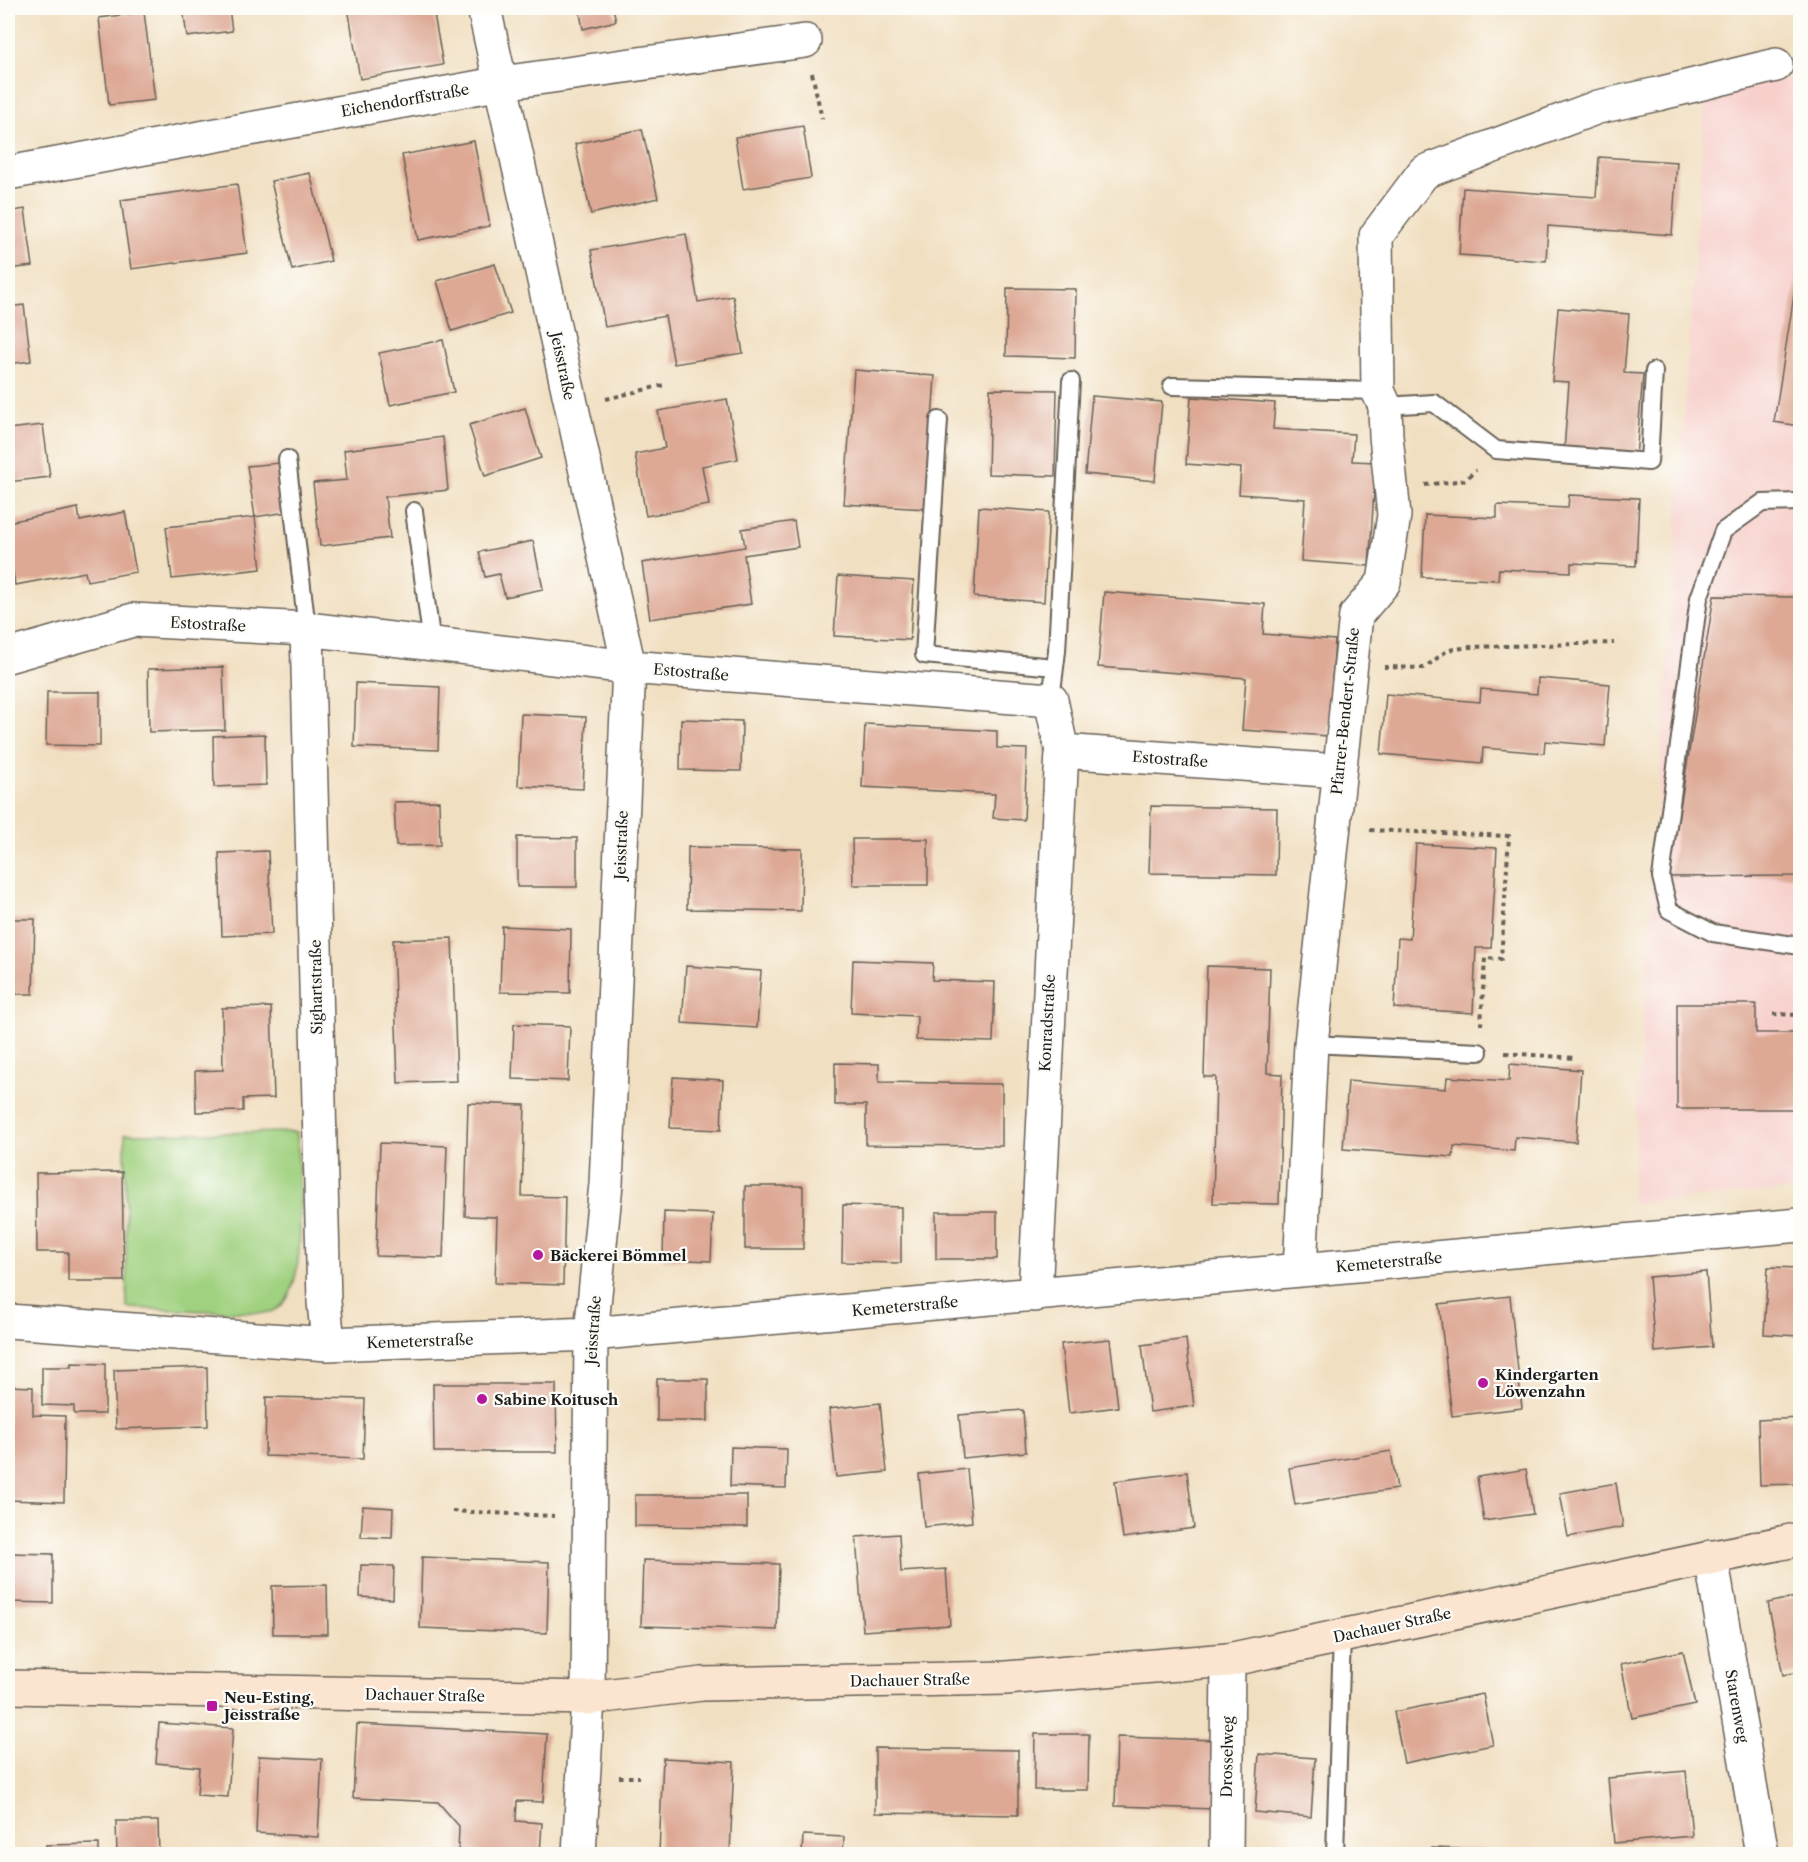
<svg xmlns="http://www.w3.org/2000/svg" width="1808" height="1862" viewBox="0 0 1808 1862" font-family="'Libre Caslon Text',serif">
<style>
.built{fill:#f7d0cc}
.green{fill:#a0d180;stroke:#5e764e;stroke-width:1.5}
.building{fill:#dda894}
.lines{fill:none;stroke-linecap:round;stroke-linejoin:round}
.lane-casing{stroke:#676056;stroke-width:20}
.street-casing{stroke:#676056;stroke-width:36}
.secondary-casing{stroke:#676056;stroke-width:36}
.path{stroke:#676056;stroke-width:4;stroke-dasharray:4.5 4.5;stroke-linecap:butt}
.lane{stroke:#fff;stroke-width:16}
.street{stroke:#fff;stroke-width:33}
.secondary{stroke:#fce5d0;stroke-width:33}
.poi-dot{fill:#b5179e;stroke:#fdfcf7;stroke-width:2}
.labels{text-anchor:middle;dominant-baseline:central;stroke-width:4.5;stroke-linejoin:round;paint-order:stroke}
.street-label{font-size:15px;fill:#1c1c1c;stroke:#fdfcf7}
.poi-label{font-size:15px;font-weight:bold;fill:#1c1c1c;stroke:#fdfcf7;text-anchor:start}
</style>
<rect width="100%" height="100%" fill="#fdfcf7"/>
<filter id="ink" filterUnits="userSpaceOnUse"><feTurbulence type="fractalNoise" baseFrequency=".0167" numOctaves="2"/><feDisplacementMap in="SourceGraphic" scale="12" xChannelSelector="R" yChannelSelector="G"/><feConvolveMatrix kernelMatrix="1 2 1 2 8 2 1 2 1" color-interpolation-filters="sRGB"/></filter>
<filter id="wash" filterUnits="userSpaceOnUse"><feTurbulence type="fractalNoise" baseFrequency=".008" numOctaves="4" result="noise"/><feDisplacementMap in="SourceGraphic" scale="24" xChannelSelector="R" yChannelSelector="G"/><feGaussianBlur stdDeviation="1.35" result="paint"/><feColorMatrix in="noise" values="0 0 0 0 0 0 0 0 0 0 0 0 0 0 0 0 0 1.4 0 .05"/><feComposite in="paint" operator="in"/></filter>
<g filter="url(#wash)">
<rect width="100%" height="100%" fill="#f1dfc1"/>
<path class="built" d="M1800,77V1189L1631,1203L1706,90Z"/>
<path class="green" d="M297,1132C298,1171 309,1278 283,1304C277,1311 271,1312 263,1313L127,1308L125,1134Z"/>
<g id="blocks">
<path class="building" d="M183,8H229L232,31L187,37Z
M348,8H433L443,65L360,79Z
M579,8H613L616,21L583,29Z
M144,12L155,100L109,105L99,18Z
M8,85L14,127H8Z
M803,126L811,178L743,189L735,137Z
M642,129L658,198L591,214L575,144Z
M474,141L490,226L418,240L402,155Z
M1599,157L1677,162L1672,235L1548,226L1546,261L1459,255L1463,188L1596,197Z
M310,173L331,261L292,270L271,181Z
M237,184L247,253L131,269L121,200Z
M25,209L33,266L8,269V212Z
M686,234L698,302L733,296L743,353L674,364L665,316L605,327L591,250Z
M1799,263H1800V426L1774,422Z
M495,264L511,313L452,331L437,281Z
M1007,288L1076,289L1075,358L1006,356Z
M24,305L31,361L8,364V307Z
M1558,308L1629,314L1624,373L1643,374L1636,457L1564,451L1569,382L1552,381Z
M443,340L454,392L390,405L379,353Z
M854,370L935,376L926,509L844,504Z
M990,389L1057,390L1055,476L988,474Z
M1092,396L1162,402L1155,481L1085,474Z
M1191,397L1275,403L1273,429L1354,434L1352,461L1376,462L1369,566L1301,561L1305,499L1239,494L1241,468L1186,464Z
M727,399L738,459L702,466L709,505L646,516L635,454L665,448L658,411Z
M525,408L541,458L485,476L469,425Z
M43,425L50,477L8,482V429Z
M443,437L448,490L385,497L390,538L320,546L313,483L347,480L344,450Z
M280,463L287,512L255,517L247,466Z
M1569,495L1639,498L1636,566L1571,563V572L1499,569L1498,580L1422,577L1425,515L1497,518V505L1568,508Z
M979,507L1049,512L1044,602L974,597Z
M78,508L80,521L125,512L136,572L87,581L85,572L15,585L8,544V522Z
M255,517L261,569L172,579L166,527Z
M794,521L798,547L744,555L751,604L650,619L642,563L745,547L742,529Z
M533,541L543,589L505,597L499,574L485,577L479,552Z
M838,576L914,581L910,640L834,636Z
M1104,592L1265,604L1263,634L1335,640L1328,736L1242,730L1246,678L1098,667Z
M1714,596L1800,597V876L1669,877Z
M223,667L225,730L149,732L148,669Z
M1538,678L1610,684L1605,746L1545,741L1544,753L1483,748L1482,763L1381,754L1386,694L1480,702L1481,689L1537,694Z
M356,683L440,687L438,750L354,747Z
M47,692H100V746L46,745Z
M521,714L586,717L583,789L518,786Z
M681,719L742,721L741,771L680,770Z
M865,724L997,731V748L1027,749L1024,820L993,818L995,794L862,787Z
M265,734L266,785L214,787L213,736Z
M439,801L440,845L396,846L394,802Z
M1151,806L1277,808L1276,875L1149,873Z
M517,837L577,838V887H517Z
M852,839H928V885H853Z
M1416,844L1497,848L1491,948H1476L1473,1013L1394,1008L1398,938L1410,939Z
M688,847L802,849L801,911L687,909Z
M268,851L272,934L222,936L219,853Z
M8,919H35L33,994H8Z
M502,926L571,929L570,993L500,992Z
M452,938L457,1081L398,1083L393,940Z
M853,960L933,963L932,980L995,982L993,1042L916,1040L917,1016L851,1013Z
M686,966L761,971L757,1028L682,1023Z
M1207,966L1270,968L1267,1073L1282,1074L1279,1204L1213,1203L1216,1077H1204Z
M1677,1004H1756V1033H1800V1109H1677Z
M271,1007L274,1098L243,1099V1111L196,1112L195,1071L223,1070L222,1008Z
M514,1024L570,1026L568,1081L512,1079Z
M835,1063L879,1064V1082L1002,1084V1146L866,1145V1105H835Z
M1510,1064L1581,1070L1576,1142L1515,1137L1514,1151L1454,1146L1453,1157L1343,1149L1348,1081L1446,1089L1447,1077L1509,1081Z
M673,1077L723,1080L721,1130L670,1128Z
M468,1103L525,1105L522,1196L565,1197L563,1285L495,1283L497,1217L465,1216Z
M380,1143L447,1146L443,1258L376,1256Z
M122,1172L124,1281H68V1252H37L36,1173Z
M745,1186H803V1249H745Z
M843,1205L901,1207V1263L842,1262Z
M664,1212L713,1214L711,1261L663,1259Z
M936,1212H997V1259H936Z
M1768,1267L1800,1268V1336L1764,1334Z
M1706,1272L1712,1347L1655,1352L1649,1277Z
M1510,1296L1522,1408L1452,1416L1439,1304Z
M1110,1339L1118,1407L1069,1413L1061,1344Z
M1186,1339L1194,1406L1150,1412L1142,1345Z
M71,1363L105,1364V1414H74V1406L42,1405V1367H71Z
M207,1367L208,1426L116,1429L114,1370Z
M657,1379H708V1421H657Z
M433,1384H556L557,1452H434Z
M8,1386L33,1387V1415L65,1416L64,1502L8,1500Z
M266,1397L365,1399L363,1459L265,1456Z
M880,1403L887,1472L836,1477L829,1409Z
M1023,1410L1026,1452L963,1458L959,1415Z
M1800,1418V1484L1760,1485L1758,1420Z
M731,1447L787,1449L786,1488L730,1486Z
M1391,1451L1397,1489L1295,1505L1289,1468Z
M967,1469L972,1522L924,1527L919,1474Z
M1526,1469L1533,1514L1484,1521L1477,1477Z
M1187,1472L1194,1528L1123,1538L1115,1481Z
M1616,1483L1623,1527L1568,1537L1560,1493Z
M635,1495H747V1527L635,1526Z
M363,1506L393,1508L392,1538L361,1537Z
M899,1534L901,1572L946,1569L950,1625L863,1631L856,1537Z
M8,1553L53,1554V1603L8,1602Z
M422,1557L549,1562L547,1633L420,1628Z
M643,1560L779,1564L777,1630L641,1626Z
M361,1565L394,1566L393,1599L360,1597Z
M327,1585L328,1634H273L272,1586Z
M1800,1596V1672L1783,1675L1768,1603Z
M1683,1651L1695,1705L1632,1718L1621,1664Z
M1483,1694L1493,1745L1404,1763L1394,1712Z
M159,1723L233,1728L228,1797L197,1795L199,1767L156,1763Z
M357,1724L547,1734L543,1802L517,1801L516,1821L542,1823L540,1854H458L459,1826L438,1802L353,1798Z
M1035,1734H1089L1088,1790H1034Z
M1117,1737L1217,1740L1216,1809L1115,1806Z
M875,1748L1018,1750V1815L875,1813Z
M1259,1754L1315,1758L1311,1817L1255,1812Z
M259,1756L322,1759L318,1837L256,1833Z
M663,1758L734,1762L730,1854H659Z
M1686,1771L1692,1836L1614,1843L1608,1778Z
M116,1821H158L159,1854H117Z
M803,1835L844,1837L843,1854H802Z
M99,1844V1854H46V1845Z
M1432,1848L1489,1850V1854H1431Z"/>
</g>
</g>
<g filter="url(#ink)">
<use href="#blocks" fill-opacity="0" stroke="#676056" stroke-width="1.5"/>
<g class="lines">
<g class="lane-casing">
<path id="lane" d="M1172,386L1378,391
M1385,406L1434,403L1496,450L1649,462L1654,371
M939,420L924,655L1055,667
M287,459L307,629
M1800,502L1762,503L1723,531L1699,598L1661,877L1669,910L1713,933L1800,946
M414,511L432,644
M1051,700L1057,651L1071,381
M1311,1044L1479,1052
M1335,1854L1342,1636"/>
</g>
<g class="street-casing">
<path id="street" d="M484,8L629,667L606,1184L591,1334L588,1698L579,1854
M8,173L502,83L805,41
M307,629L324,1301L328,1344
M8,656L133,620L307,629L629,667L1051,700L1062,751L1338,771
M1300,1270L1311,1044L1356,615L1384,582L1394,515L1386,436L1385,406L1378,391L1376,236L1424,172L1598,107L1658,94L1776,65
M1035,1295L1062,751
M8,1321L328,1344L591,1334L1800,1225
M1711,1557L1762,1854
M1226,1854L1228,1660"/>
</g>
<g class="secondary-casing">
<path id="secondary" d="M8,1687L588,1698L702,1684L1006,1678L1228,1660L1800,1539"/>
</g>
<path class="path" d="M812,73L822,119
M606,399L664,385
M1425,485L1465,480L1476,470
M1384,667L1424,668L1448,650L1470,647L1614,643
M1370,830L1509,836L1501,959L1485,958L1481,1025
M1773,1014L1800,1015
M1505,1053L1576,1058
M452,1511L554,1516
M619,1777H639"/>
<use href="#lane" class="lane"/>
<use href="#street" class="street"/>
<use href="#secondary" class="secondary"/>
</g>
</g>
<g class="poi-dot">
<circle cx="538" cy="1255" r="6"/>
<circle cx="1483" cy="1383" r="6"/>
<circle cx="482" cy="1399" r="6"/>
<rect x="206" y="1700" width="12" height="12" rx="3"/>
</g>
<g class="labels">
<g class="street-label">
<text transform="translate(405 100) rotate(-10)">Eichendorffstraße</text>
<text transform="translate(563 366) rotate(78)">Jeisstraße</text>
<text transform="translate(208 624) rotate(3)">Estostraße</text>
<text transform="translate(691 672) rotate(5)">Estostraße</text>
<text transform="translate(1345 711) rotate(-84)">Pfarrer-Bendert-Straße</text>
<text transform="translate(1170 759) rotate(4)">Estostraße</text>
<text transform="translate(621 845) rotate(-88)">Jeisstraße</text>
<text transform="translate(316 987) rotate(-91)">Sighartstraße</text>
<text transform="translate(1047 1023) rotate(-87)">Konradstraße</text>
<text transform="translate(1389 1262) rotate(-5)">Kemeterstraße</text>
<text transform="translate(905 1306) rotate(-5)">Kemeterstraße</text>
<text transform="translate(593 1330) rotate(-86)">Jeisstraße</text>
<text transform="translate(420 1341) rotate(-2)">Kemeterstraße</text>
<text transform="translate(1392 1625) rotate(-12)">Dachauer Straße</text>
<text transform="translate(910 1680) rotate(-1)">Dachauer Straße</text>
<text transform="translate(425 1695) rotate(1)">Dachauer Straße</text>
<text transform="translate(1737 1706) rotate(80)">Starenweg</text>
<text transform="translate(1227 1757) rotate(-89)">Drosselweg</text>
</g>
<g class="poi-label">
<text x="550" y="1255">Bäckerei Bömmel</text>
<text x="1495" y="1374">Kindergarten<tspan x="1495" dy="17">Löwenzahn</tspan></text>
<text x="494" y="1399">Sabine Koitusch</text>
<text x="224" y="1697">Neu-Esting,<tspan x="224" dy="17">Jeisstraße</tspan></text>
</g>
</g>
<rect width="1808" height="1862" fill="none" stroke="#fdfcf7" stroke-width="30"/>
</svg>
